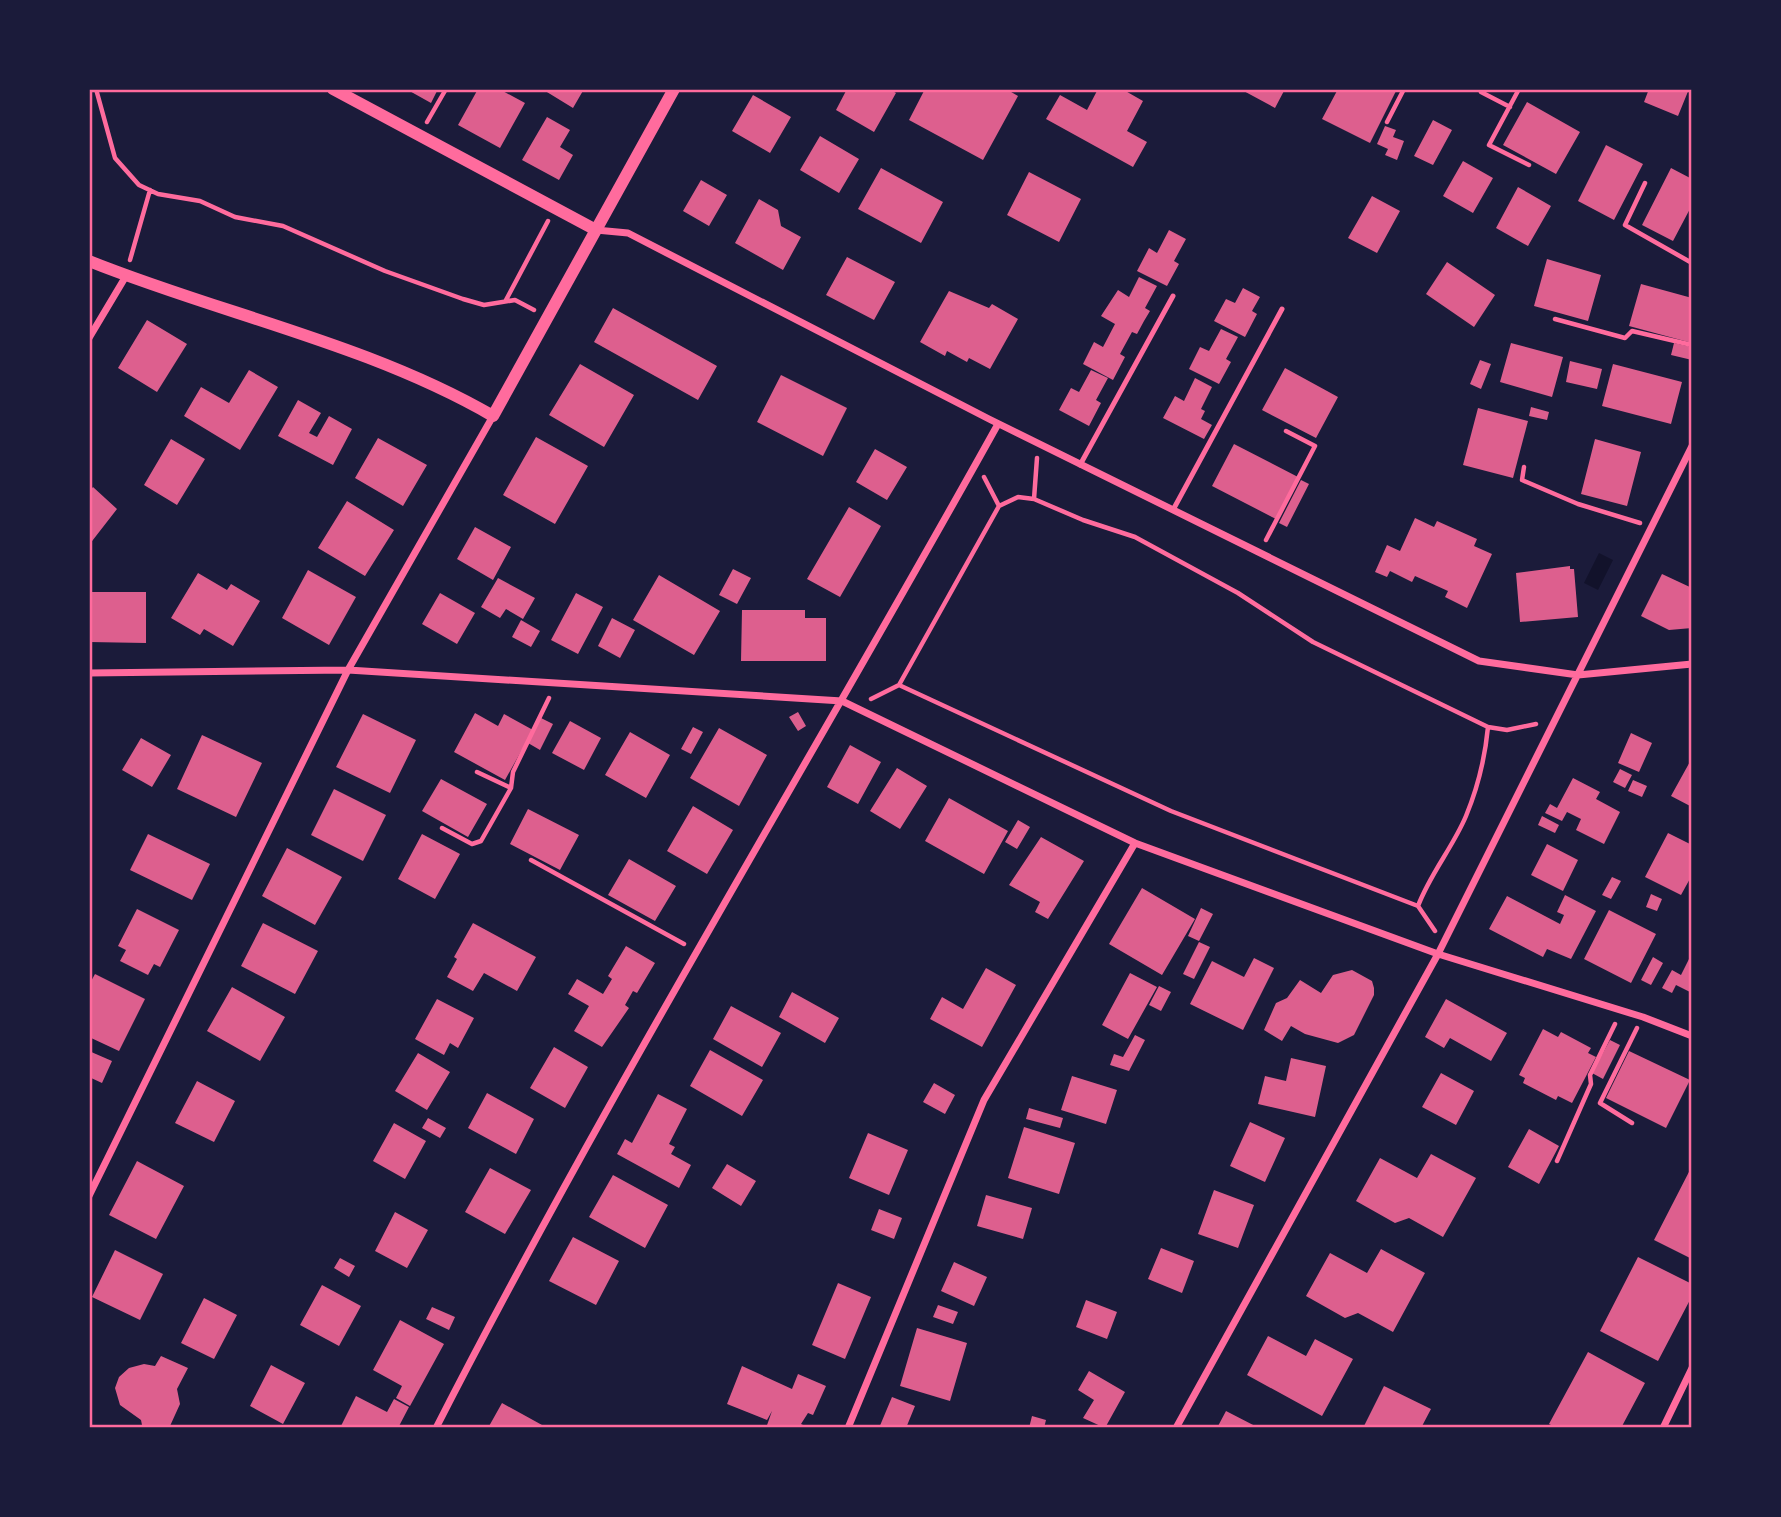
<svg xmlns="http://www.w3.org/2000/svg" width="1781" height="1517" viewBox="0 0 1781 1517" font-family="Barlow,sans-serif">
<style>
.water{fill:#12122b}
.building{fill:#dd5f8e}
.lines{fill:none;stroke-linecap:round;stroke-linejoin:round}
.path{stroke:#ff6b9d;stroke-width:4.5}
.service{stroke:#ff6b9d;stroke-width:5}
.minor{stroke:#ff6b9d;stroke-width:7}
.tertiary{stroke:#ff6b9d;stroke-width:12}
.neatline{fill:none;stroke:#ff6b9d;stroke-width:2.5}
</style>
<rect width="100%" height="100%" fill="#1b1b3a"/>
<path class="water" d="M1599,553L1613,560L1598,590L1584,583Z"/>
<path class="building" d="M406,89H438L431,103Z
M478,89H499L525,103L500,148L458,125Z
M542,89H584L573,108Z
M847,89H889L896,93L874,132L836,110Z
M925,89H1006L1018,96L983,160L909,120Z
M1098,89H1122L1143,101L1127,131L1147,142L1133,167L1046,119L1060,95L1087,110Z
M1240,89H1285L1275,108Z
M1338,89H1397L1370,143L1322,119Z
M1649,89H1689L1678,116L1644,102Z
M753,95L791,117L770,153L732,131Z
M1527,102L1580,132L1556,174L1503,145Z
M547,117L570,130L560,147L573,155L559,180L522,160Z
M1433,120L1452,130L1433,165L1414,156Z
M1385,126L1396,130L1393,137L1404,141L1397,160L1385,155L1388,149L1377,144Z
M820,136L859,159L839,193L800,170Z
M1606,145L1643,164L1614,220L1578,201Z
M1463,161L1493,178L1473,213L1443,196Z
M881,168L943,202L921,243L858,209Z
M1671,168L1692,179V205L1673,241L1642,225Z
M1029,172L1081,199L1059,242L1007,215Z
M701,180L727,195L709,226L683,211Z
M1518,187L1551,206L1528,246L1496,228Z
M1372,196L1400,211L1377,253L1348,238Z
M759,199L778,210L781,226L801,237L783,270L735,243Z
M1169,230L1186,239L1174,261L1179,264L1167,286L1137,271L1149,248L1157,253Z
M847,257L895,282L874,320L826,295Z
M1547,259L1601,275L1588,321L1534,306Z
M1447,262L1495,295L1474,327L1426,294Z
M1139,277L1157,286L1145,308L1150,311L1144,321L1137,334L1132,332L1120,354L1125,357L1113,380L1083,364L1094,342L1103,347L1115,324L1101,316L1118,290L1129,297Z
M1641,284L1692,298V343L1629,326Z
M1243,288L1260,297L1252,311L1257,314L1245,337L1214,321L1226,299L1235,303Z
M949,291L989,308L992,304L1018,319L990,369L969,358L967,362L947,351L945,356L920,342Z
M613,308L717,366L698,400L594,342Z
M147,320L187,344L157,392L118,368Z
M1221,329L1238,337L1226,359L1231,362L1219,384L1189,369L1200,347L1209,351Z
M1511,343L1563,357L1552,397L1500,382Z
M1674,343L1692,347V360L1671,355Z
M1480,360L1491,364L1481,389L1470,384Z
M1570,361L1602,369L1597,389L1566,382Z
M580,364L634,395L604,447L549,415Z
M1613,364L1682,382L1671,424L1602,406Z
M1285,368L1338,397L1316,438L1262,410Z
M249,370L278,387L240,450L184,416L201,387L229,403Z
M1091,370L1108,378L1096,400L1101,403L1089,426L1059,410L1071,388L1079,392Z
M781,375L847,408L823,456L757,422Z
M1195,378L1212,387L1201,409L1205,411L1201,419L1212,425L1204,439L1163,418L1175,396L1184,401Z
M298,400L321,413L309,433L317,437L329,416L352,429L333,465L278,436Z
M1531,407L1549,412L1547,420L1529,416Z
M1478,408L1528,421L1513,478L1463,465Z
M536,437L588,466L555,524L503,495Z
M378,438L427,465L403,506L355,478Z
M171,439L205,459L177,505L144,485Z
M1595,439L1641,452L1627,506L1581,494Z
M1234,444L1298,477L1276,519L1212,486Z
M875,449L907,467L887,500L856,482Z
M1301,480L1309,484L1287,527L1279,523Z
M93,487L117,509L89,545V492Z
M347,501L394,530L365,576L318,548Z
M849,507L881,526L840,597L807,579Z
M1415,518L1434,527L1437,521L1477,539L1474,546L1492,554L1467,608L1445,597L1448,591L1415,576L1412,582L1390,571L1387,577L1375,572L1387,545L1400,551Z
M475,527L511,547L493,580L457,559Z
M1570,566V569H1574L1578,617L1520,622L1516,573Z
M733,569L751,578L737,604L719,595Z
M308,570L356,597L329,645L282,618Z
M198,573L227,590L231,584L260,601L233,646L204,629L200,635L171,618Z
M1662,574L1692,588V628L1669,630L1641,616Z
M659,575L720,611L694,655L633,620Z
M498,578L535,598L523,619L506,609L500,618L481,607Z
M89,592H146V643L89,642Z
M440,593L475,613L457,644L422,624Z
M576,593L603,607L578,654L551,640Z
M742,610H805V618H826V661H741Z
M612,618L635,630L620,658L598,646Z
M521,620L540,631L531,647L512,637Z
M798,712L806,726L798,731L789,717Z
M475,713L498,726L504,714L533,730L505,780L454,752Z
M363,714L416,740L390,793L336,767Z
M541,718L553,724L540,750L528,743Z
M570,721L601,738L584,770L552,753Z
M693,727L703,732L691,754L681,749Z
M719,728L767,755L739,806L690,778Z
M630,732L670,755L646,798L605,775Z
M1631,733L1652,743L1639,772L1618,763Z
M202,735L262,763L236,817L177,789Z
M141,738L171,755L152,787L122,770Z
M850,745L881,762L858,804L827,787Z
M1692,758V807L1671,796Z
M897,768L927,786L900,829L870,811Z
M1620,769L1632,775L1625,788L1613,782Z
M1573,778L1600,792L1596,799L1620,812L1604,844L1576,830L1581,819L1567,812L1562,821L1545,813L1550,804L1557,808Z
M441,779L487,804L468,837L422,811Z
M1633,780L1647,786L1642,797L1628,791Z
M334,789L386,815L363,861L311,835Z
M949,798L1008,831L984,874L925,841Z
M693,806L733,830L707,874L667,851Z
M528,809L579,835L560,870L510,844Z
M1542,816L1559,825L1555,833L1538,825Z
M1018,820L1030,827L1017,849L1005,842Z
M1668,833L1692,845V875L1681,895L1645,877Z
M148,834L210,864L192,900L130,870Z
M422,834L460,854L435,899L398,879Z
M1041,837L1084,861L1048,919L1035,912L1040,902L1009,885Z
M1547,844L1578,860L1563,891L1531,875Z
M287,848L342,877L315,925L262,896Z
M629,859L676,886L655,921L608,895Z
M1612,877L1621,881L1611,899L1602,895Z
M1142,888L1195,919L1162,975L1109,944Z
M1651,894L1662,899L1657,911L1646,907Z
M1565,895L1596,911L1571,959L1547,949L1543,957L1489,929L1507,896L1560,924L1564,915L1557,912Z
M1201,908L1213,914L1199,941L1188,936Z
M137,909L179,930L160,967L154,964L148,975L120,961L126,950L118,946Z
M1609,910L1656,934L1631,983L1584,959Z
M263,923L318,951L295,994L241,966Z
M473,923L536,957L517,991L484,973L473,991L447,977L457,959L454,957Z
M1199,942L1210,947L1194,979L1183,974Z
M626,946L655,963L637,993L633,991L625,1005L629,1008L602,1047L574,1031L589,1006L568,994L577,979L603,994L612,979L608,976Z
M1692,953V993L1676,985L1672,993L1662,988L1672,970L1681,975Z
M1653,957L1663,963L1651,985L1641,980Z
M1254,958L1274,968L1243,1030L1190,1004L1212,961L1244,977Z
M986,968L1016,985L982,1047L930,1019L942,997L963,1009Z
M1352,970L1372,981L1374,988V995L1354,1035L1338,1043L1305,1034L1291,1026L1282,1041L1264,1030L1276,1003L1287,998L1300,980L1321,993L1333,975Z
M1130,973L1157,987L1128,1039L1102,1025Z
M95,974L145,999L119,1051L89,1037V985Z
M1159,986L1171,992L1161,1011L1149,1005Z
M232,987L285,1017L260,1061L207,1031Z
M792,992L839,1018L825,1043L779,1017Z
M437,999L474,1018L458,1048L450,1043L444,1055L415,1039Z
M1446,999L1507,1033L1491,1061L1450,1038L1444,1048L1425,1037Z
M731,1006L781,1033L762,1067L713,1039Z
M1543,1029L1558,1037L1561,1032L1591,1048L1588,1053L1596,1057L1572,1103L1558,1096L1556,1100L1523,1083L1525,1078L1519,1075Z
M1135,1035L1145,1040L1129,1071L1110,1065L1114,1054L1123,1057Z
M1610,1040L1620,1045L1603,1079L1592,1073Z
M554,1047L588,1067L565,1108L530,1088Z
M710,1050L763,1080L742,1116L690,1086Z
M89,1051L112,1061L102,1083L89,1077Z
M1629,1051L1690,1080L1666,1128L1606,1098Z
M418,1053L450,1072L427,1110L395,1091Z
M1291,1058L1326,1066L1315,1117L1258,1104L1265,1076L1286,1081Z
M1441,1073L1474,1091L1456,1125L1422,1107Z
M1072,1076L1117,1090L1106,1124L1061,1110Z
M197,1081L235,1101L214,1142L175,1123Z
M934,1083L955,1095L945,1114L923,1102Z
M487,1093L534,1119L516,1154L468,1128Z
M658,1094L687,1109L669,1144L675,1147L671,1154L691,1165L679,1188L617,1154L625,1139L632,1143Z
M1029,1108L1063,1118L1060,1128L1026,1119Z
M428,1118L446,1128L440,1138L422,1128Z
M1250,1122L1285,1138L1265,1182L1230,1166Z
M394,1123L426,1141L405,1179L373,1161Z
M1024,1127L1075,1143L1059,1194L1008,1178Z
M1529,1129L1559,1146L1539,1184L1508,1167Z
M868,1133L908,1150L889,1195L849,1178Z
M1431,1154L1476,1178L1443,1237L1409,1218L1395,1223L1356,1201L1380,1158L1417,1178Z
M137,1161L184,1186L156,1239L109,1215Z
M727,1164L756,1181L741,1206L712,1188Z
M1692,1166V1259L1654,1240Z
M490,1168L531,1190L505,1234L465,1212Z
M613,1175L668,1205L645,1248L589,1217Z
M1214,1190L1254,1205L1238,1248L1198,1234Z
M986,1195L1032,1208L1023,1239L977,1226Z
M879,1209L902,1218L894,1239L871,1230Z
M395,1212L428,1230L407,1268L375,1251Z
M573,1237L619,1261L596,1305L549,1281Z
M1161,1248L1194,1261L1182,1293L1148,1279Z
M1381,1249L1425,1273L1393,1332L1358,1313L1345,1318L1306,1296L1330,1253L1367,1273Z
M115,1250L163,1274L140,1320L92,1297Z
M1638,1257L1692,1284V1296L1658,1361L1600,1331Z
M340,1258L355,1266L349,1277L334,1268Z
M954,1262L987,1277L974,1306L941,1291Z
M838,1283L871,1297L845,1359L812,1345Z
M322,1285L361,1306L339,1346L300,1325Z
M204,1298L237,1315L214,1359L181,1343Z
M1086,1300L1117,1312L1107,1339L1076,1327Z
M938,1305L958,1312L953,1324L933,1317Z
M432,1307L455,1317L449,1330L426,1319Z
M400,1320L444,1344L410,1406L396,1398L402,1386L373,1370Z
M917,1328L967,1343L950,1401L900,1386Z
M1268,1336L1306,1356L1315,1339L1353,1359L1322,1416L1247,1375Z
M1588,1352L1645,1383L1621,1428H1557L1549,1424Z
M161,1356L188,1368L177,1389L180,1404L170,1426L150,1428L142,1425L141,1420L120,1405L115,1388L119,1377L129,1368L144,1364L155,1366Z
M271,1365L305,1383L283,1424L250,1406Z
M742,1366L792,1389L798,1374L826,1386L813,1415L808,1413L801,1424L809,1428H766L772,1411L767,1420L727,1404Z
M1089,1371L1125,1392L1105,1428L1083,1418L1094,1400L1078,1390Z
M1384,1386L1431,1409L1421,1428H1363Z
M356,1396L387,1412L394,1399L409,1407L398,1428H340Z
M892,1397L915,1406L906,1428H879Z
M502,1403L542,1425L540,1428H488Z
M1226,1411L1259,1428H1217Z
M1032,1416L1046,1420L1044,1428H1029Z"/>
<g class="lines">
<path class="path" d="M96,89L115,158L139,185L158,194L200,201L235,217L283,226L385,271L463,299L484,305L515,300L534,310
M1519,89L1489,145L1529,165
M1481,92L1510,107
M427,122L446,89
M1387,122L1404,89
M1645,183L1625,225L1692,263
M130,260L150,190
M506,300L548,221
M1555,319L1625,338L1632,331L1692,345
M1524,467L1522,480L1578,504L1640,523
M984,477L999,506L1018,497L1034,499L1083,520L1135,537L1238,593L1313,642L1488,727L1507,730L1536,724
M1034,499L1037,458
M1266,540L1315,446L1286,431
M899,685L1171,811L1418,906L1435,931
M871,699L899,685L999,506
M477,772L511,788
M442,828L472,844L481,841L511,788L513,772L549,698
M531,860L684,944
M1418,906C1430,874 1453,847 1466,816C1478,787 1485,758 1488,727
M1632,1123L1600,1103L1637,1028
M1557,1161L1591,1084L1590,1075L1615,1024"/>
<path class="service" d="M1080,465L1173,296
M1173,510L1282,309"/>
<path class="minor" d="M596,230L628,233L989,419L1479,661L1578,675L1692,664
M89,338L126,276
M89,673L348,670L842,701L1135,843L1438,954L1643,1017L1692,1036
M89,1196L348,670L493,416
M436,1428C611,1086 812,759 998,424
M848,1428L984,1100L1135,843
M1176,1428L1438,954L1692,446
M1663,1428L1692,1368"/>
<path class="tertiary" d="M333,89L596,230
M89,261C221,314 369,344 493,416L674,89"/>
</g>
<rect width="1781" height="1517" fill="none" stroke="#1b1b3a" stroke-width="182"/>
<rect x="91" y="91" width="1599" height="1335" class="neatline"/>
</svg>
